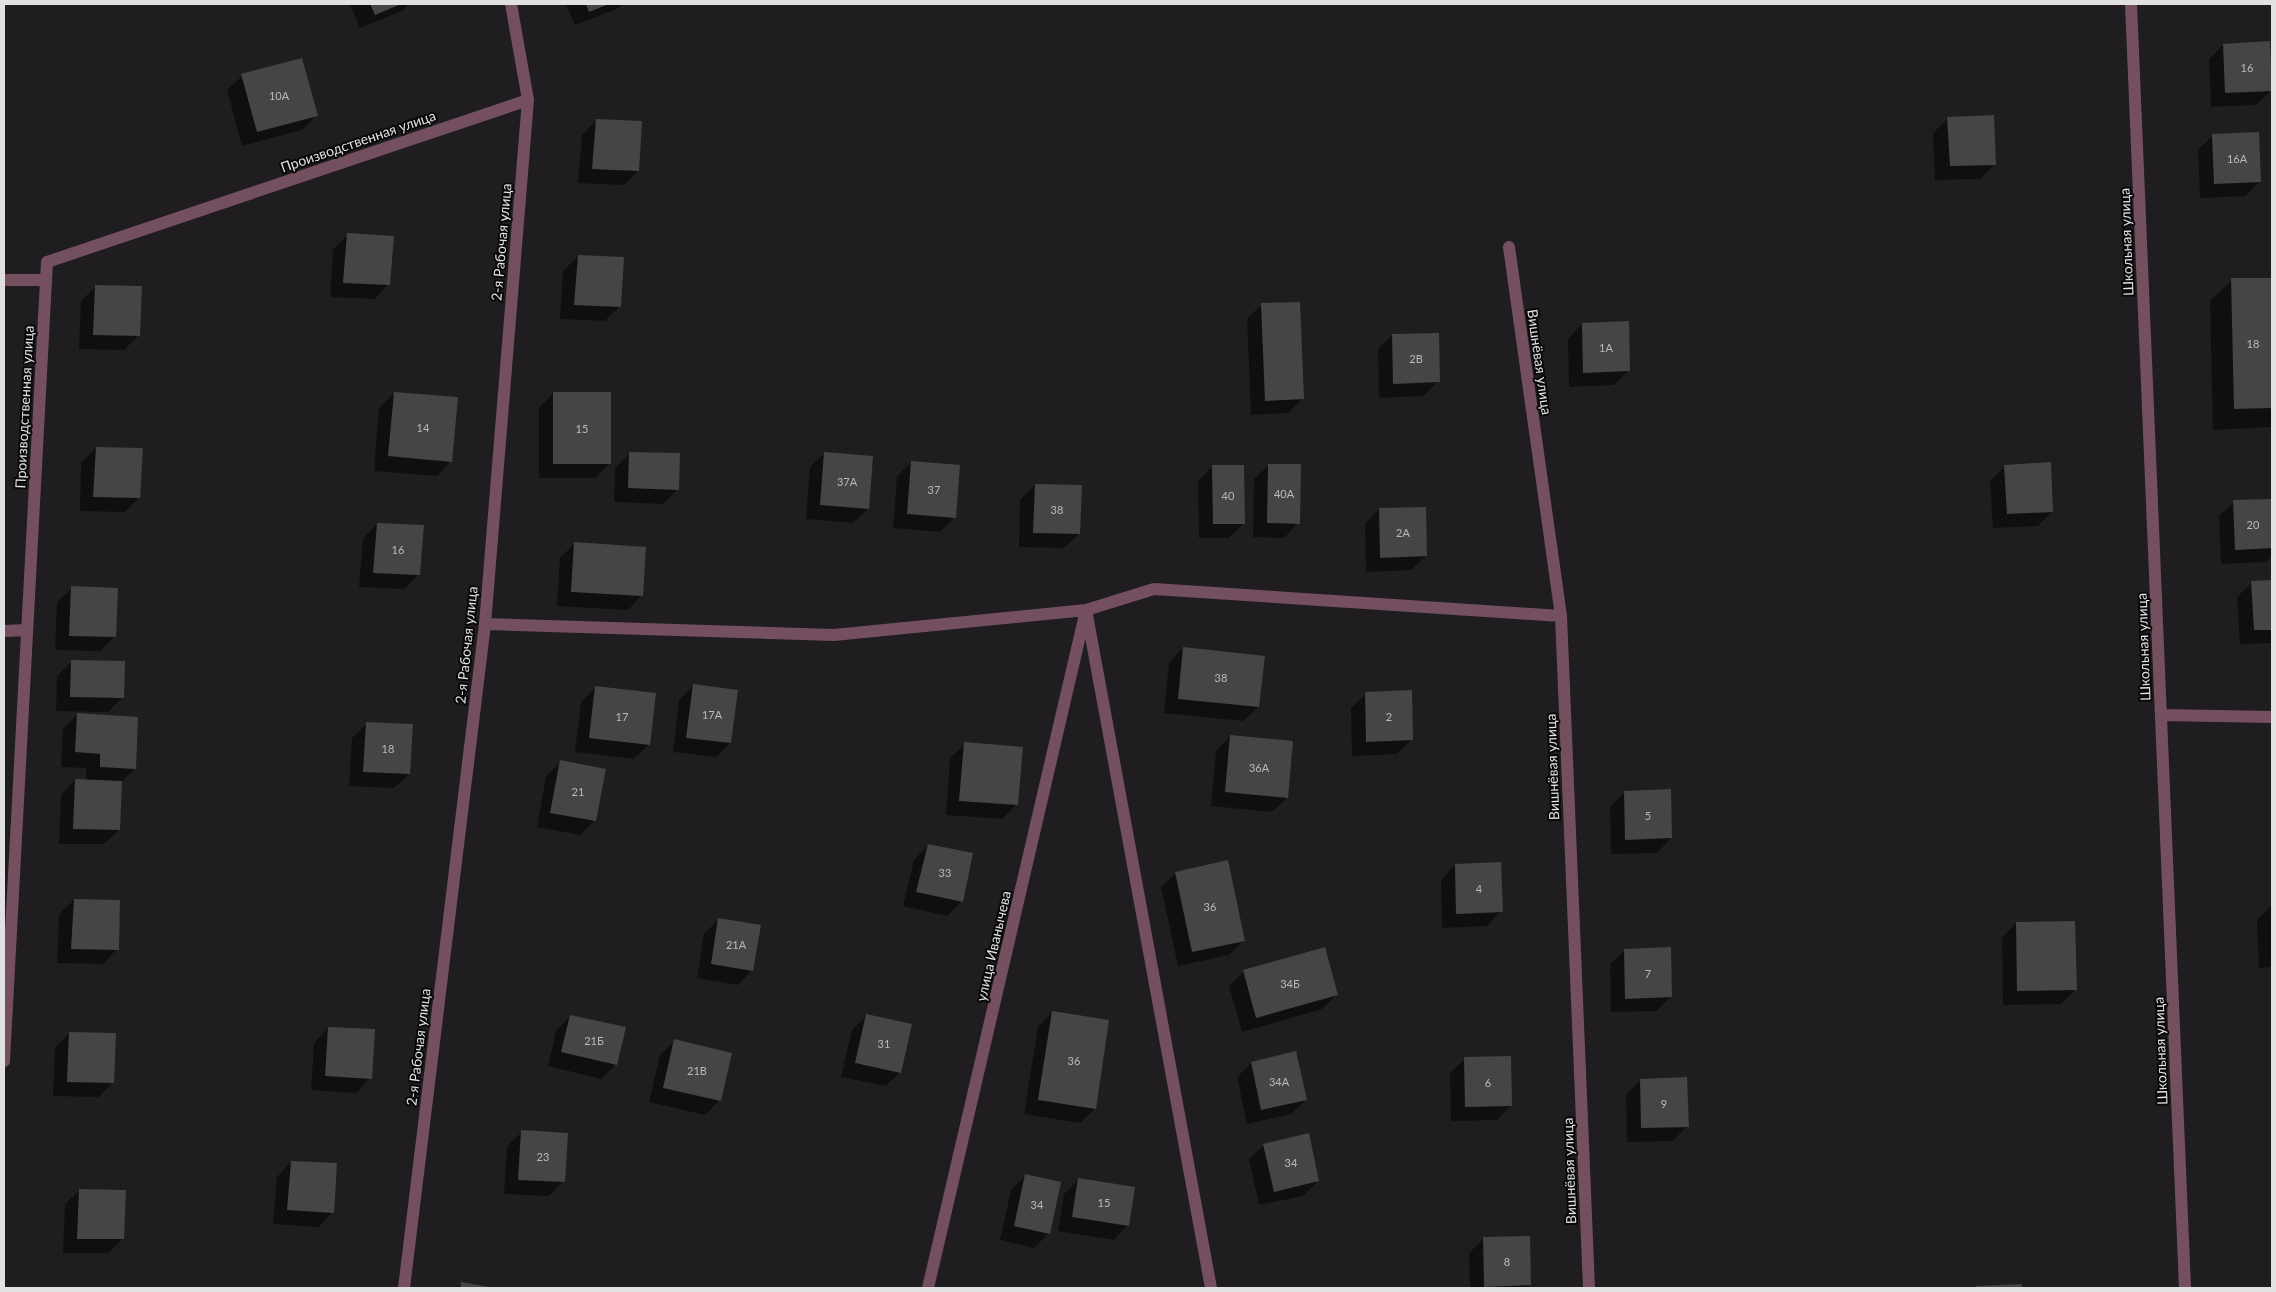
<svg xmlns="http://www.w3.org/2000/svg" width="2276" height="1292" viewBox="0 0 2276 1292" font-family="Lato,sans-serif">
<style>
.shadow{fill:#0007}
.building{fill:#454447}
.lines{fill:none;stroke-linecap:round;stroke-linejoin:round}
.minor{stroke:#744f5f;stroke-width:12}
.labels{text-anchor:middle;dominant-baseline:central;stroke-width:4;stroke-linejoin:round;paint-order:stroke}
.number-label{font-size:11px;fill:#bbbabb}
.street-label{font-size:14px;fill:#e2e1e2;stroke:#080808}
</style>
<rect width="100%" height="100%" fill="#1f1d1f"/>
<path class="shadow" d="M350,4H409L402,11L360,28Z
M566,4H622L617,9L575,25Z
M2223,45L2271,91L2256,105L2211,107L2209,59Z
M242,76L316,116L302,130L242,146L227,90Z
M1948,118L1995,164L1980,179L1935,180L1933,133Z
M596,120L638,171L624,185L578,183L582,135Z
M2213,135L2260,182L2245,196L2200,198L2198,150Z
M348,235L389,284L375,299L330,297L333,249Z
M578,256L620,306L605,321L560,319L563,271Z
M2272,279V427L2213,430L2210,301L2232,280Z
M96,286L139,335L124,350L79,349L81,301Z
M1262,304L1302,399L1288,413L1251,415L1247,319Z
M1582,324L1629,370L1614,385L1569,387L1568,339Z
M1392,335L1438,381L1424,396L1379,398L1378,349Z
M394,393L451,461L437,476L374,471L379,408Z
M553,393L610,463L595,478H539V408Z
M96,448L139,497L125,512L80,511L81,463Z
M825,453L868,509L853,523L806,519L810,467Z
M629,454L677,490L663,504L614,502L615,468Z
M912,462L955,517L940,532L893,528L897,476Z
M1269,465L1298,523L1284,538L1253,537L1254,479Z
M2005,466L2052,512L2038,526L1993,528L1990,481Z
M1212,467L1244,523L1229,538H1199L1198,481Z
M1035,485L1079,534L1064,548L1019,547L1020,500Z
M2272,500V556L2266,562L2221,564L2219,516L2234,502Z
M1379,509L1426,556L1411,570L1366,572L1365,524Z
M377,524L419,574L404,589L359,587L363,538Z
M574,544L642,595L628,610L557,606L560,558Z
M2272,581V643L2240,644L2237,597L2252,582Z
M72,588L115,636L100,651L55,650L57,602Z
M1183,648L1258,707L1243,721L1164,713L1169,663Z
M72,661L122,698L108,712L56,711L57,676Z
M693,686L730,743L716,757L673,752L679,700Z
M595,688L648,745L634,759L575,752L581,702Z
M1366,694L1412,739L1397,754L1352,756L1351,708Z
M77,715L135,769L120,783L119,830L104,844H59L61,795L75,780L86,781V768L61,767L63,729Z
M367,723L409,774L394,788L349,786L352,738Z
M1230,736L1287,798L1272,812L1211,806L1216,751Z
M965,744L1017,804L1002,819L946,815L950,758Z
M561,762L595,820L580,835L537,827L546,776Z
M1625,792L1671,838L1657,853L1611,854L1610,807Z
M928,845L962,901L947,916L903,906L914,860Z
M1455,865L1501,911L1487,926L1442,928L1441,880Z
M1176,873L1244,940L1229,955L1178,966L1161,887Z
M74,900L117,949L103,964L57,963L59,914Z
M2271,906L2272,967L2259,968L2257,920Z
M719,919L752,970L738,985L697,978L704,934Z
M2016,923L2075,990L2061,1004L2003,1005L2002,938Z
M1625,950L1671,996L1657,1011L1611,1012L1610,964Z
M1244,971L1337,995L1322,1009L1242,1032L1229,986Z
M1052,1012L1095,1109L1080,1123L1024,1114L1038,1027Z
M570,1016L616,1064L602,1079L548,1066L556,1031Z
M866,1016L900,1072L886,1086L841,1077L852,1030Z
M328,1028L370,1078L356,1093L311,1090L314,1043Z
M70,1033L113,1082L99,1097L53,1096L55,1047Z
M675,1041L720,1100L705,1115L649,1102L660,1055Z
M1465,1059L1511,1105L1497,1120L1451,1121L1450,1073Z
M1251,1063L1306,1100L1291,1114L1247,1124L1237,1077Z
M1641,1080L1687,1126L1673,1141L1627,1142L1626,1094Z
M522,1132L563,1181L549,1196L504,1194L507,1146Z
M1264,1145L1318,1181L1303,1196L1259,1205L1249,1159Z
M291,1162L333,1212L319,1227L273,1224L277,1177Z
M1025,1176L1049,1233L1034,1248L1000,1240L1011,1190Z
M1079,1179L1128,1225L1114,1240L1058,1231L1064,1194Z
M80,1190L123,1239L108,1253H63L65,1204Z
M1484,1238L1530,1284L1526,1288H1470L1469,1253Z
M462,1283L487,1288H457Z"/>
<path class="building" d="M370,4H401L375,15Z
M586,4H609L589,12Z
M2270,41L2272,91L2225,93L2223,44Z
M302,58L318,116L257,132L241,74Z
M1994,115L1996,165L1950,166L1947,117Z
M596,119L642,121L639,171L592,169Z
M2259,132L2261,182L2214,184L2212,134Z
M347,233L394,236L390,285L343,283Z
M578,255L624,257L621,307L574,305Z
M2231,278H2272V408L2234,409Z
M95,285L142,286L140,336L93,335Z
M1300,302L1304,399L1265,401L1261,303Z
M1629,321L1630,371L1583,373L1582,323Z
M1439,333L1440,382L1393,384L1392,334Z
M394,392L458,397L452,462L388,456Z
M553,392H611V464H553Z
M96,447L143,448L140,498L93,497Z
M629,452L680,453L679,490L628,488Z
M824,452L873,456L869,509L820,505Z
M911,461L960,465L956,518L907,514Z
M2051,462L2053,512L2007,514L2004,465Z
M1268,464H1301L1300,524L1267,523Z
M1212,465H1244L1245,524H1213Z
M1035,484L1082,485L1080,534L1033,533Z
M2272,499V548L2235,550L2233,500Z
M1426,507L1427,556L1380,558L1379,508Z
M377,523L424,525L420,575L373,573Z
M574,542L646,547L643,596L571,592Z
M2272,580V630H2254L2251,581Z
M71,586L118,588L116,637L69,636Z
M1183,647L1265,656L1259,707L1178,699Z
M71,660L125,661L124,698L70,697Z
M693,684L738,690L731,743L686,738Z
M595,686L656,693L650,745L589,738Z
M1412,690L1413,740L1366,742L1365,692Z
M77,713L138,717L136,769L100,767V754L75,752Z
M366,722L413,724L410,774L363,772Z
M1230,735L1293,741L1288,798L1225,792Z
M964,742L1023,747L1018,805L959,801Z
M560,760L606,769L596,821L550,813Z
M75,779L122,781L120,830L73,829Z
M1671,789L1672,838L1625,840L1624,791Z
M928,844L973,853L963,902L916,892Z
M1228,860L1245,941L1192,952L1175,872Z
M1501,862L1503,912L1456,914L1455,864Z
M74,899L120,900L119,950L71,949Z
M718,918L761,925L753,971L711,964Z
M2075,921L2077,990L2017,991L2016,922Z
M1325,947L1338,995L1256,1018L1243,970Z
M1671,947L1672,997L1625,999L1624,949Z
M1052,1011L1109,1020L1096,1109L1038,1100Z
M866,1014L912,1024L901,1073L855,1063Z
M570,1015L626,1027L617,1065L561,1052Z
M328,1027L375,1029L372,1079L325,1076Z
M69,1032L116,1033L114,1083L67,1082Z
M674,1039L732,1053L721,1101L663,1088Z
M1296,1051L1307,1100L1261,1110L1251,1062Z
M1511,1056L1512,1106L1465,1107L1464,1057Z
M1687,1077L1689,1127L1641,1128L1640,1079Z
M521,1130L568,1133L565,1182L518,1180Z
M1309,1133L1319,1181L1274,1192L1263,1144Z
M291,1161L337,1163L334,1213L287,1210Z
M1025,1174L1061,1182L1050,1234L1014,1226Z
M1078,1178L1135,1187L1129,1226L1072,1217Z
M79,1189L126,1190L124,1239H77Z
M1530,1236L1531,1285L1484,1287L1483,1237Z
M461,1282L489,1287V1288H460Z
M2022,1284V1288H1976V1286Z"/>
<g class="lines">
<path class="minor" d="M2131,4L2185,1288
M1509,247L1561,616L1589,1288
M4,280H46
M1087,615L1211,1288
M485,624L834,635L1086,610L1154,589L1561,616
M4,631L27,630
M2161,715L2272,717
M4,1061L47,262L528,100
M404,1288L485,624L528,100L511,4
M928,1288L1086,610"/>
</g>
<g class="labels">
<g class="number-label">
<text x="2247" y="67">16</text>
<text x="279" y="95">10А</text>
<text x="2237" y="158">16А</text>
<text x="2253" y="343">18</text>
<text x="1606" y="347">1А</text>
<text x="1416" y="358">2В</text>
<text x="423" y="427">14</text>
<text x="582" y="428">15</text>
<text x="847" y="481">37А</text>
<text x="934" y="489">37</text>
<text x="1284" y="493">40А</text>
<text x="1228" y="495">40</text>
<text x="1057" y="509">38</text>
<text x="2253" y="524">20</text>
<text x="1403" y="532">2А</text>
<text x="398" y="549">16</text>
<text x="1221" y="677">38</text>
<text x="712" y="714">17А</text>
<text x="622" y="716">17</text>
<text x="1389" y="716">2</text>
<text x="388" y="748">18</text>
<text x="1259" y="767">36А</text>
<text x="578" y="791">21</text>
<text x="1648" y="815">5</text>
<text x="945" y="872">33</text>
<text x="1479" y="888">4</text>
<text x="1210" y="906">36</text>
<text x="736" y="944">21А</text>
<text x="1648" y="973">7</text>
<text x="1290" y="983">34Б</text>
<text x="594" y="1040">21Б</text>
<text x="884" y="1043">31</text>
<text x="1074" y="1060">36</text>
<text x="697" y="1070">21В</text>
<text x="1279" y="1081">34А</text>
<text x="1488" y="1082">6</text>
<text x="1664" y="1103">9</text>
<text x="543" y="1156">23</text>
<text x="1291" y="1162">34</text>
<text x="1104" y="1202">15</text>
<text x="1037" y="1204">34</text>
<text x="1507" y="1261">8</text>
</g>
<g class="street-label">
<text transform="translate(358 141) rotate(-19)">Производственная улица</text>
<text transform="translate(501 242) rotate(-85)">2-я Рабочая улица</text>
<text transform="translate(2126 242) rotate(-92)">Школьная улица</text>
<text transform="translate(1540 362) rotate(82)">Вишнёвая улица</text>
<text transform="translate(24 407) rotate(-87)">Производственная улица</text>
<text transform="translate(466 645) rotate(-84)">2-я Рабочая улица</text>
<text transform="translate(2143 647) rotate(-92)">Школьная улица</text>
<text transform="translate(1552 767) rotate(-92)">Вишнёвая улица</text>
<text transform="translate(993 946) rotate(-77)">улица Иванычева</text>
<text transform="translate(418 1047) rotate(-83)">2-я Рабочая улица</text>
<text transform="translate(2160 1051) rotate(-92)">Школьная улица</text>
<text transform="translate(1569 1171) rotate(-92)">Вишнёвая улица</text>
</g>
</g>
<rect width="2276" height="1292" fill="none" stroke="#e2e1e2" stroke-width="10"/>
</svg>
